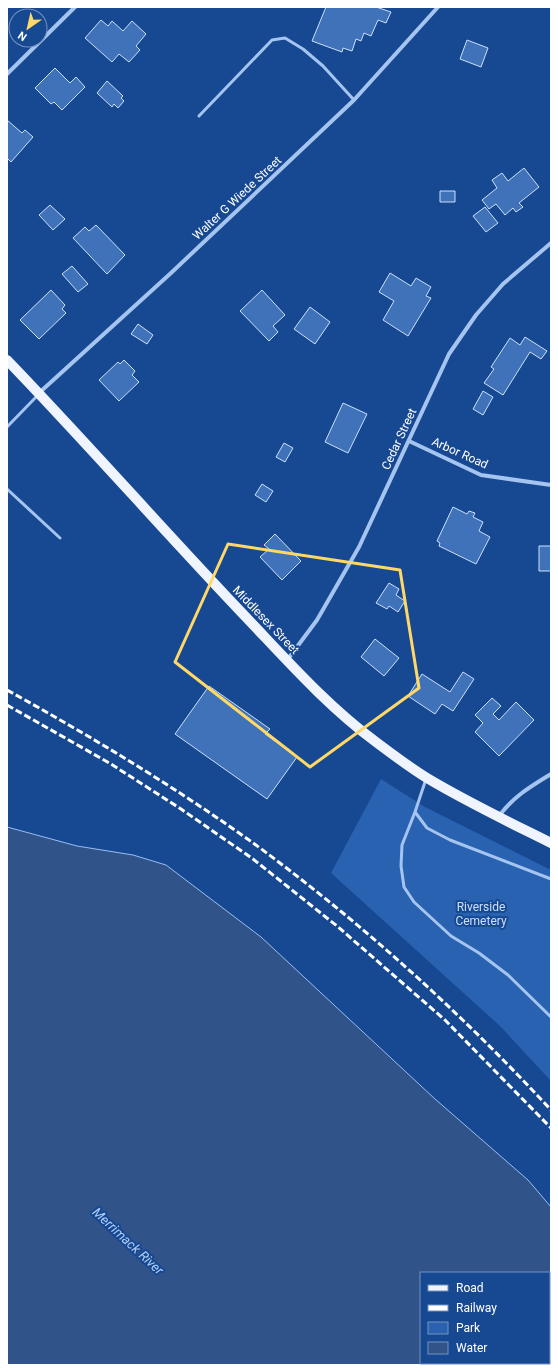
<svg xmlns="http://www.w3.org/2000/svg" width="558" height="1372" viewBox="0 0 558 1372" font-family="Roboto,sans-serif">
<style>
.green{fill:#2962b0}
.water{fill:#30548a;stroke:#98bff3;fill-rule:evenodd}
.building{fill:#3f72b9;stroke:#cce0fb}
.lines{fill:none;stroke-linecap:round;stroke-linejoin:round}
.lane{stroke:#a5c5f0;stroke-width:3}
.street{stroke:#a5c5f0;stroke-width:4}
.primary{stroke:#eff4ff;stroke-width:10}
.rail{stroke:#fff;stroke-width:3;stroke-dasharray:7 3;stroke-linecap:butt}
.marked{fill:none;stroke:#ffd865;stroke-width:3;stroke-linejoin:round}
.labels{text-anchor:middle;dominant-baseline:central;stroke-width:4;stroke-linejoin:round;paint-order:stroke}
.street-label{font-size:12px;fill:#fff;stroke:#174892}
.park-label{font-size:12px;fill:#cce0fb;stroke:#174892}
.water-label{font-size:13px;font-style:italic;fill:#b2cff7;stroke:#174892}
</style>
<rect width="100%" height="100%" fill="#174892"/>
<path class="green" d="M381,779L425,807L551,870V1081L500,1026L331,873Z"/>
<path class="water" d="M7,827L77,846L133,855L166,865L261,937L435,1099L528,1180L551,1207V1365H7ZM421,1273H549V1363H421Z"/>
<path class="building" d="M326,7H376L391,12L386,23L378,20L371,36L364,33L361,41L356,39L352,51L343,48L342,52L312,41Z
M101,20L108,26L112,21L123,31L132,21L146,34L136,46L140,50L129,62L119,54L112,62L85,38Z
M467,40L488,48L481,67L460,59Z
M55,68L70,83L76,77L85,87L62,110L54,102L51,104L35,88Z
M107,81L123,96L121,98L124,101L118,108L114,104L112,107L97,93Z
M7,120L22,133L25,130L33,137L11,162L7,158Z
M524,168L539,187L519,203L523,207L516,212L513,208L505,215L496,204L489,209L482,200L497,188L492,180L502,173L508,181Z
M440,191H455V202H440Z
M50,205L65,219L53,230L39,215Z
M485,207L498,223L486,232L473,216Z
M96,225L125,255L107,274L73,238L85,227L89,231Z
M72,266L88,284L78,292L62,274Z
M390,273L411,286L416,278L431,287L426,296L431,298L408,336L383,320L394,301L379,292Z
M51,290L65,305L62,309L66,313L39,339L20,320Z
M262,290L285,315L273,326L278,332L269,341L240,311Z
M310,307L330,322L315,344L294,329Z
M138,324L153,335L147,344L131,334Z
M525,337L547,351L541,359L530,352L503,395L484,383L494,369L491,367L510,338L520,345Z
M124,360L135,371L132,375L139,382L119,401L99,380L118,362L120,364Z
M483,391L493,397L483,415L473,409Z
M343,403L367,414L348,453L325,442Z
M284,443L293,448L285,462L276,457Z
M262,484L273,491L266,502L255,495Z
M453,507L467,514L469,511L475,513L473,517L483,522L479,531L490,537L476,564L439,546L440,543L437,541Z
M275,534L301,561L282,580L260,557L269,549L264,545Z
M551,535V571H539V546H551Z
M389,583L399,589L396,595L405,601L398,612L389,606L387,609L376,603Z
M375,639L399,658L384,676L361,657Z
M463,672L474,679L453,711L442,704L435,714L408,696L422,674L450,692Z
M209,686L270,729L265,734L297,757L267,799L175,734Z
M492,698L501,706L493,714L499,720L516,702L534,720L499,756L475,732L483,723L475,715Z"/>
<g class="lines">
<path class="lane" d="M199,116L272,40L285,38L303,49L323,66L354,100
M7,427L38,395
M7,489L60,538
M426,779L415,812L427,828L450,840L551,879
M415,812L402,845L401,866L404,887L414,902L451,936L479,953L508,975L551,1017"/>
<path class="street" d="M7,74L75,7
M39,393L171,273L354,100L438,7
M409,441L481,475L551,485
M288,659L317,620L359,547L449,354L476,315L503,284L551,243
M499,816C514,796 530,787 551,774"/>
<path class="primary" d="M7,360C87,443 163,530 243,614C285,658 326,705 376,742C392,754 409,767 427,778C467,802 509,822 551,843"/>
<path class="rail" d="M7,690C94,738 180,790 260,848C365,926 462,1014 551,1110
M7,705L111,764L181,809L253,859L337,926L445,1020L551,1128"/>
</g>
<path class="marked" d="M228,544L400,570L419,688L310,767L175,662Z"/>
<g class="labels">
<g class="street-label">
<text transform="translate(237 198) rotate(-43)">Walter G Wiede Street</text>
<text transform="translate(399 439) rotate(-65)">Cedar Street</text>
<text transform="translate(460 453) rotate(24)">Arbor Road</text>
<text transform="translate(266 620) rotate(46)">Middlesex Street</text>
</g>
<g class="park-label">
<text x="481" y="907">Riverside<tspan x="481" dy="14">Cemetery</tspan></text>
</g>
<g class="water-label">
<text transform="translate(128 1241) rotate(43)">Merrimack River</text>
</g>
</g>
<rect width="558" height="1372" fill="none" stroke="#ffffff" stroke-width="16"/>
<rect x="420" y="1272" width="130" height="92" fill="#174892" stroke="#7491be"/>
<rect x="428" y="1285" width="20" height="6" fill="#eff4ff" stroke="#7491be"/>
<text x="456" y="1292" font-size="12" fill="#ffffff">Road</text>
<rect x="428" y="1305" width="20" height="6" fill="#ffffff" stroke="#7491be"/>
<text x="456" y="1312" font-size="12" fill="#ffffff">Railway</text>
<rect x="428" y="1322" width="20" height="12" fill="#2962b0" stroke="#7491be"/>
<text x="456" y="1332" font-size="12" fill="#ffffff">Park</text>
<rect x="428" y="1342" width="20" height="12" fill="#30548a" stroke="#7491be"/>
<text x="456" y="1352" font-size="12" fill="#ffffff">Water</text>
<g transform="translate(28 28) rotate(214)"><circle r="19" fill="#174892" stroke="#7491be"/>
<path d="M0-3L7 15L0 10L-7 15Z" fill="#ffd865"/>
<text y="-6" font-size="11" font-weight="bold" text-anchor="middle" fill="#ffffff">N</text>
</g>
</svg>
